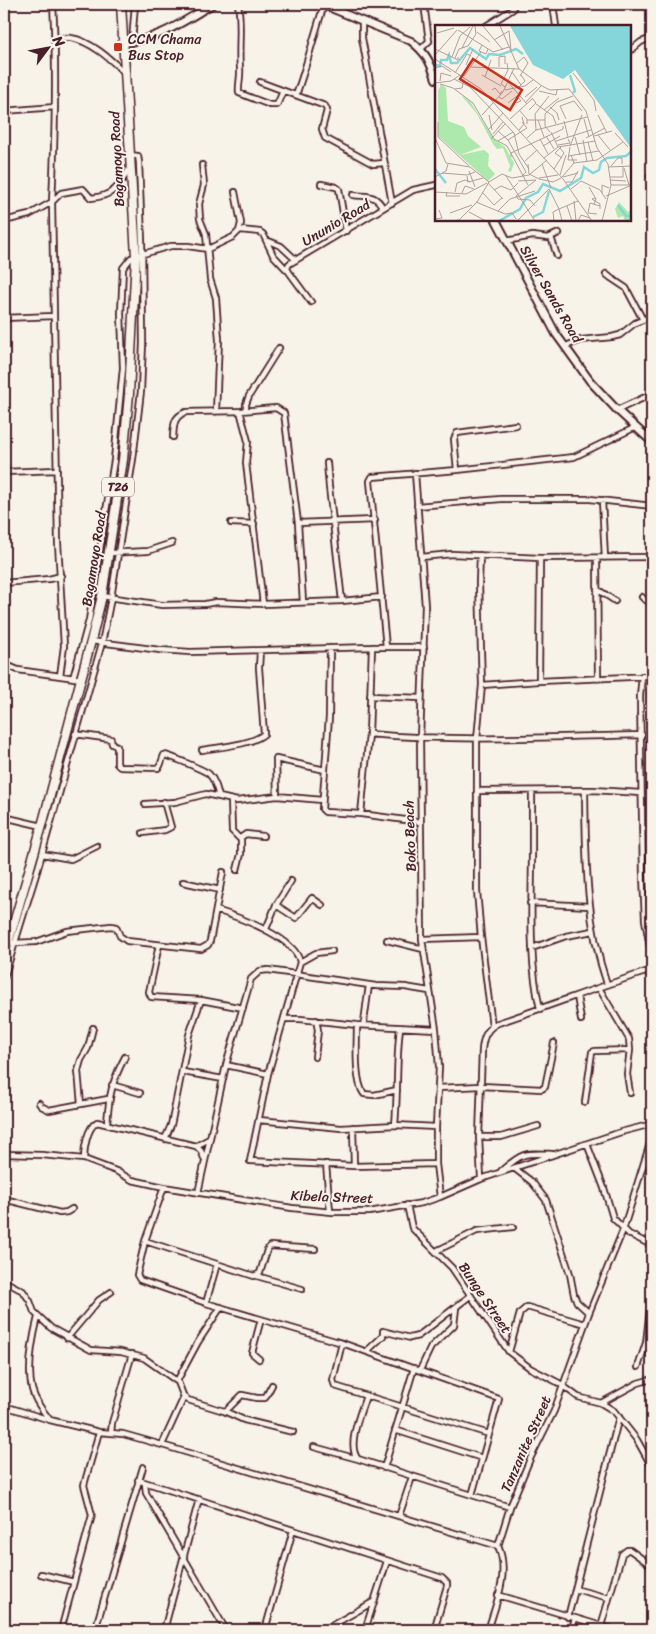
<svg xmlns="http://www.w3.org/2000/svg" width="656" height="1634" viewBox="0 0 656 1634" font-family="Sriracha,sans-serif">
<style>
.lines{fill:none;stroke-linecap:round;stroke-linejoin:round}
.street-casing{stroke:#4a1f2b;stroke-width:8}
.secondary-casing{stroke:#4a1f2b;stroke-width:10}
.highway-casing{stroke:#4a1f2b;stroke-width:11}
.street{stroke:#f7f3e8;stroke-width:4.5}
.secondary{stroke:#f7f3e8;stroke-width:6}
.highway{stroke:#f7f3e8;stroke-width:8}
.poi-dot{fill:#c8321e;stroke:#f7f3e8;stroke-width:2}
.labels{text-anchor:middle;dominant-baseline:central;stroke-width:4;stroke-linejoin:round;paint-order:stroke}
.shield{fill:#f7f3e8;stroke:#7e5f64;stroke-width:1}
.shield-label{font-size:12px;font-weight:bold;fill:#4a1f2b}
.poi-label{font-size:14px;fill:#4a1f2b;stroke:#f7f3e8;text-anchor:start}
.street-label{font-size:14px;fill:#4a1f2b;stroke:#f7f3e8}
.inset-river{fill:none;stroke:#84d6db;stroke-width:2.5}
.inset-road{fill:none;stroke:#b29e9c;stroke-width:1}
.view{fill:#c8321e;fill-opacity:0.15;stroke:#c8321e;stroke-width:2.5}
.inset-edge{fill:none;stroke:#4a1f2b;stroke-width:2.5}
</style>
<rect width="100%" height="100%" fill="#f7f3e8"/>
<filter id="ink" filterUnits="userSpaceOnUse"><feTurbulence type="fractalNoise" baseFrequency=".02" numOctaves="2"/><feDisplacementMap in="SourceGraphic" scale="10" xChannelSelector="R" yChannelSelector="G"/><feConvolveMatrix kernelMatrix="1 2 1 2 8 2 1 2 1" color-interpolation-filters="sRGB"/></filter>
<g filter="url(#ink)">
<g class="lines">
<g class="street-casing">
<path id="street" d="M238,4C242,25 238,47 240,68C241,76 238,85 239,93L270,105H277L283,91
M424,4L429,41
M553,4L556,26
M362,21V38L392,203
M486,26L513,9L511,4
M55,39C60,39 66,37 71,38C91,41 110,59 124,72
M132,42L135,4
M421,49L429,41
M630,51L641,42L652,38
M260,82L325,106L327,110L322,129L325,138L373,164L384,163
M296,95C307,65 314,35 324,5
M4,111L55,107
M202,165L204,185L199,204L200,219L206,234L210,279L216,298L219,340L216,412
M650,176H652
M321,184L336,187L339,189L346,231
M353,195C367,197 375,193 383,208
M4,221L29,215L52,202C55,136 57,70 53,4
M240,230L260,232L263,234L273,255L287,270
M551,237L557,256
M266,240L281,246L296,260
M506,241L533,236L548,238L559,233
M606,274L611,278L626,288L643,320
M311,302L289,272L287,268L289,264L413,190L436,185
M4,318L54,316
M566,346L581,340L612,337L620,335L635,323L652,316
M246,410V404L249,396L279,348
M617,410L652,394
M240,411L248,441L246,463L263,604
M173,437C174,425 173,417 186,412L240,411L276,408L284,413L298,523L303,602
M327,463L329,487L342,601
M457,470L454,439L457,433L516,425
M4,472L57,470
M415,473L425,606L420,738L422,939L436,1029L439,1067L436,1127V1164L440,1197
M602,500L605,558
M417,506L501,499H590L652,506
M231,523L254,524
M298,523L375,520
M108,553L148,551L172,543
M480,555L479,583L482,685L477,739V891L481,937L492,1026
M421,557L452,554L540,558L652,557
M597,558L598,679
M4,583L49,579L61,576
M597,589L615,601
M102,596L162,605L205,604L216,602L263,604L342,601L382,597
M642,597L645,600L652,601
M91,641L160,650L190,652L372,647H424
M386,647L370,481L372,477L457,470L574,457L636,427
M330,648L329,717L322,809L325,812L361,814L420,822
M4,664L18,670L82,679
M60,676L64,646L58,543L52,202L61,193L83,189L91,198C113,196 119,187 129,169
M642,676L640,696L643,876L645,920L652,958
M73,678L89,620L114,460L123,368L121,313L123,268L131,258L136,256L171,246H188L208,249L233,237L239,231L241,223L235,192
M539,681L540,558
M482,685L539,681L652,676
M370,696L421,698
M75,734L111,739L112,744L117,746V764L120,767L158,768L160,766L164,755C171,756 204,770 209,774C215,780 217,789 219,797
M369,734C460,742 551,737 642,735
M202,750C219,747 251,745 264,734L259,668L260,651
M585,790C586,857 585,920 607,984
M477,791L593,790L641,793
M532,791C532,810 532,829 532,848C532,903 528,956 540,1009
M277,796L276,759L325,770
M231,800L232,831L241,840V854L237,870
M145,804L175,802L206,794L237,801L277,796L322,800
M361,814L369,734L372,647
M4,817L42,826
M642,829L652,828
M143,833L165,830L171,827L164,802
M240,838L246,834L263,836
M42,854L71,859L97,846
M183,882L220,890
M530,903L589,906
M276,905L296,918L312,898L322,905
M216,910C238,917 295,937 300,962L268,1074L250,1161L354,1166L436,1164
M266,929L276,905L291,881
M422,939L481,937
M387,940L423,949
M13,943L36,942L67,931L111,926L116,927L120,936L127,941L201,949L208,945L210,941L223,872
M159,945L149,992L151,997L201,1000L243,1008
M532,948L566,936L593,931
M300,962L316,953L332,951
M4,978L38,868L102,643L111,598L133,459L141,391L143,343L142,240L139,162L138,156L129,155
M599,988L629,1039L630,1050L627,1074L630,1093
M577,996L581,1020
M284,1019H300L357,1025L436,1029
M357,1025C357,1042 354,1081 364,1094L374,1095L397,1090
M363,1025L364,1022L369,985
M315,1057L318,1030L316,1020
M226,1065L268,1074
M183,1072L223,1079
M112,1085L140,1093
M438,1088L481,1086L542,1089L545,1087L554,1043
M585,1102L592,1052L595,1051L630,1050
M39,1103L41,1106L49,1110L108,1099
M81,1104L78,1071L81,1060L88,1048L93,1028
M259,1120L341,1128L395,1125L436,1127
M107,1123C109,1096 112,1081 125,1057
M395,1125C398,1092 396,1060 400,1028
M353,1127L354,1166
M479,1137H501L538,1126
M165,1139L171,1125L175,1106L189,1035L201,1000
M587,1144L604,1188L613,1218L629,1234L651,1245L652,1248
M196,1146L201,1151L204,1158
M4,1154L42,1155L84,1159L116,1171L132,1180L164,1187L292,1208L332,1212H369L422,1203L440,1197L481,1179L621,1132L652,1124
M84,1159C84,1148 87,1128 97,1122L196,1146L209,1139
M326,1164L330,1211
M514,1168L532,1182L546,1200L570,1274L574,1295L577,1302L589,1313
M501,1171C523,1152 524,1153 552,1154
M481,1179L479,1137L482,1050C483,1038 486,1029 498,1023C550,1006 600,986 652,970
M164,1187L145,1241L137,1275L140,1280L206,1303L342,1343L499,1399L472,1495
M198,1193L226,1065L251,979L260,971L268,970L376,986L405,987L429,991
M4,1199L60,1213L67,1212L72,1209
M407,1205L412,1228L452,1268L509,1352L530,1368L559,1383L578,1397L601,1403L614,1411L637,1440L652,1467
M145,1241L254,1276L260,1273L267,1250L270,1246L315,1249
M436,1251L477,1231L513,1227
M257,1276L302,1289
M4,1281L23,1291L30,1301L34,1312L51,1328L91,1350L121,1352L144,1358L178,1382L183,1395L188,1400L224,1411L227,1410L242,1395L257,1398H265L272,1385
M206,1303L217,1264
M38,1317C33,1337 27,1369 32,1389C35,1401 43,1411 50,1420
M67,1338L99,1300L111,1292
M342,1343L333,1380L335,1386L489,1434
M367,1351L383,1336V1331L410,1338L418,1336L470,1296
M509,1352L520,1313L527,1307L585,1324
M259,1359L252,1353L261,1319
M638,1367L646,1343L652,1292
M420,1370L431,1347L454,1325L456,1308
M177,1381L198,1342L221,1307
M366,1396C361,1411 346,1446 358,1459L510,1507
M601,1403L638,1383L652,1379
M4,1406L50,1420L99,1432L123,1434L162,1445L498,1546
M224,1411L244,1420L293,1432
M395,1430L482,1458
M111,1433L112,1423L132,1354
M162,1445L184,1397
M314,1447L358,1459
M384,1468L414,1368
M138,1480L442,1578L447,1583V1586L434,1630
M145,1484L146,1493L226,1630
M399,1516L412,1477
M41,1574L74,1582
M575,1589L609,1598
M498,1595L615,1630
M568,1617L619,1417
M601,1626L622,1554L627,1550H630L652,1566
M61,1630L92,1515L84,1485L99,1432
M95,1630L143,1467
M164,1630L199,1499
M265,1630L293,1530
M324,1630L373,1602
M365,1630L387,1561
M488,1630C496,1604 510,1572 498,1546L510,1507L530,1459L554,1411L589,1313L623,1230L652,1137
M571,1630L575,1619"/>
</g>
<g class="secondary-casing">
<path id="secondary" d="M321,4L411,41C426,53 430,61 436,79
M122,43C159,40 182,22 213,4
M496,220L556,334L590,381L617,410L652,442"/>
</g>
<g class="highway-casing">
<path id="highway" d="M4,957L42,826L91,641L102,596L123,460L129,394L136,256L121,4"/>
</g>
<use href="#street" class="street"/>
<use href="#secondary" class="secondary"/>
<use href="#highway" class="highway"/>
</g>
</g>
<rect class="poi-dot" x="113" y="42" width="10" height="10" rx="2.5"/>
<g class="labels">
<rect class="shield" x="102" y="477.5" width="32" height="19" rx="4"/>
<g class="shield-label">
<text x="118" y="487">T26</text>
</g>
<g class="poi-label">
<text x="128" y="39">CCM Chama<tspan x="128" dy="16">Bus Stop</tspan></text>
</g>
<g class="street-label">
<text transform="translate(117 159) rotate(-93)">Bagamoyo Road</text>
<text transform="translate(336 223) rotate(-31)">Ununio Road</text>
<text transform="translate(551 294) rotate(60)">Silver Sands Road</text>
<text transform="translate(94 559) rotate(-81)">Bagamoyo Road</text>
<text transform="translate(410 836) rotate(-92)">Boko Beach</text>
<text transform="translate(332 1197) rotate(2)">Kibela Street</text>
<text transform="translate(485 1298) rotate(56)">Bunge Street</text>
<text transform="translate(526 1444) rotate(-66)">Tanzanite Street</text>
</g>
</g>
<g transform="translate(435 25)">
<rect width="196" height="196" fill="#f7f3e8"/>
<path d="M26,70L35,76L59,114L70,122L79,138L76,147L73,146L75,141L68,123L62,124L58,119L42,89Z" fill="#ade8ad"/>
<path d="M6,59L11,63L13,96L29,102L33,111L46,122L25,130L49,125L54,129L53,141L60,149L53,156L3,111V66Z" fill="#ade8ad"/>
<path d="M184,177L193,187L196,185V196H190L188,191L183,193L180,184Z" fill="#ade8ad"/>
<path d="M75,1H196V123L140,45L128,54L98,40Z" fill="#84d6db"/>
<path class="inset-river" d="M0,40L5,41L6,35H12L14,30L16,38H22L35,23L51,34L54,29L65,30L81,24L88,29M135,50L140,66L138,68M0,144L11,158M183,180L191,191H197M98,192L108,187L114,166M64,196L85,184L91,173L103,167L108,159L125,166L146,153L149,142L158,148L164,145L166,137L172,133L191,131L197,126"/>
<path class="inset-road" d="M48,1L68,25M65,1L84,44M23,5L58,27L74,22M42,7L55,17M2,8L19,3M59,15L74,6L76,25M47,20L44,26L51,29L53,24M27,23L38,1M0,24L23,35V32M0,30L22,5M17,32L25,11L35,2M20,33L24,24L33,21L41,9L40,1M0,34L46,64L128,154L157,196M82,38L89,32L93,38L85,51M31,40L38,24M35,42L84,44L107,61L115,65L134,64L151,86L162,123L173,139L176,160L167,196M64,42V32L70,31V39M0,43L7,41L16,47M77,47L86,60M20,48L32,29L36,31M138,48L159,75L161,86M47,50L66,61M29,51L46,27M50,52L56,35M19,54L35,62L79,108L84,129L94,144M5,56L6,48L16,51M72,56L92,79M0,58L16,56L25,50M5,59L18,63L38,78L59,114L72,121L93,160M70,62L66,59L73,45L72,38M84,62L90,56L86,50M20,64L27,63L29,54M57,65L60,63L65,69L67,66M70,65L90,61L98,55M104,66L121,70L122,65M64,72L67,74L77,66M90,72L102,62M73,78L82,71L86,76L81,78M90,78L106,61M101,79L118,91L121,99M115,82L122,88L124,95M84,85L92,94V99M94,85L101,78L97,73M109,85L124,73M100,89L114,71M100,89L101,105M47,90L68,67L79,43M54,90L57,105M163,90L172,108M75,94L97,74M131,94L125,81L139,76L147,86M149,94L154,112M92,95H110M103,95L109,112M129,96L133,112M3,97V112L34,141M53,105L68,88M84,105L89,99L87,92M63,106L73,115L92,103L87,97M115,107L110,101V89L122,77L138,71M116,107L123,122M180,108L193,122M58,109L68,97M163,110L175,125M111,111L119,124M159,111L177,106M140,112L145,130M0,113L11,138L35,142L54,157M92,113L101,105L152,92M151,113L170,103M56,114L70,99M105,114L113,129M73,115L91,147L87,151M148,115L152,137M63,116L78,107M121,116L156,105M153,117L158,136M123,120L135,118L133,114M108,121L125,111M135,121L147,90M126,122L120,128L127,133M135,122L133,135H142M136,130L139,138L162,135L188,117M133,131L164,126M76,132V128L128,104V101M109,133L123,122L160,116M90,136L102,125M93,139L94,149L104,154L118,157L126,153M107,139L116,163M176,141L183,133H187V139M173,142L197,141M189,143L194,160M119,144L129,128L125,123M34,146L40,162M7,148L32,150L40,147M125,150L131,130M32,151L33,157L48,153M71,151L100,196M0,152L11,146L13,139M127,152L139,138M128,152L143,148M175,152H188V142M104,153L123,150M175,155L191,156M83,156L101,155M131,157H137L143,146M53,158L68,174M176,160H195M154,162L161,174L159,179M136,164L146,156L165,165L171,174M59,165L66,161L76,165L83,158M0,167L31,169L52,158M12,167L11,171H25M20,167L22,158L30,155L35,157M47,167L59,180L67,173M27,168L30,161L39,164M167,168V160L174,163M171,171L197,160M161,173L157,174L165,179V184M139,176L141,196M41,177L70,189L77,188L81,194M100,181L95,175L83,174L81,171L101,155M132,181L137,196M63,186L75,174L100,166M34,187L51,196M15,188L37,180M162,189L153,188L155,178L165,181M0,194L7,193L4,185M17,196L24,195L42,177L54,157L67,149L77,153L94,150L112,135M82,196L114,164L124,184L143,176M119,196L118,187L124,184L127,196M143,196L146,190L155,193"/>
<path class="view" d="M38,34L87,65L75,85L25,54Z"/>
<rect width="196" height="196" class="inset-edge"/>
</g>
<rect width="656" height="1634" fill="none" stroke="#f7f3e8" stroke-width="20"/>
<rect x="10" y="10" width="636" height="1614" fill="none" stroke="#4a1f2b" stroke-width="2" filter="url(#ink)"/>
<g transform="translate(48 48) rotate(58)" stroke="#f7f3e8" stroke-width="4" paint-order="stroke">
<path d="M0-4L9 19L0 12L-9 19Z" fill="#4a1f2b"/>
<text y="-8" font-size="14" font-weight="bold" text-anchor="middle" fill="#4a1f2b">N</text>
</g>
</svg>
